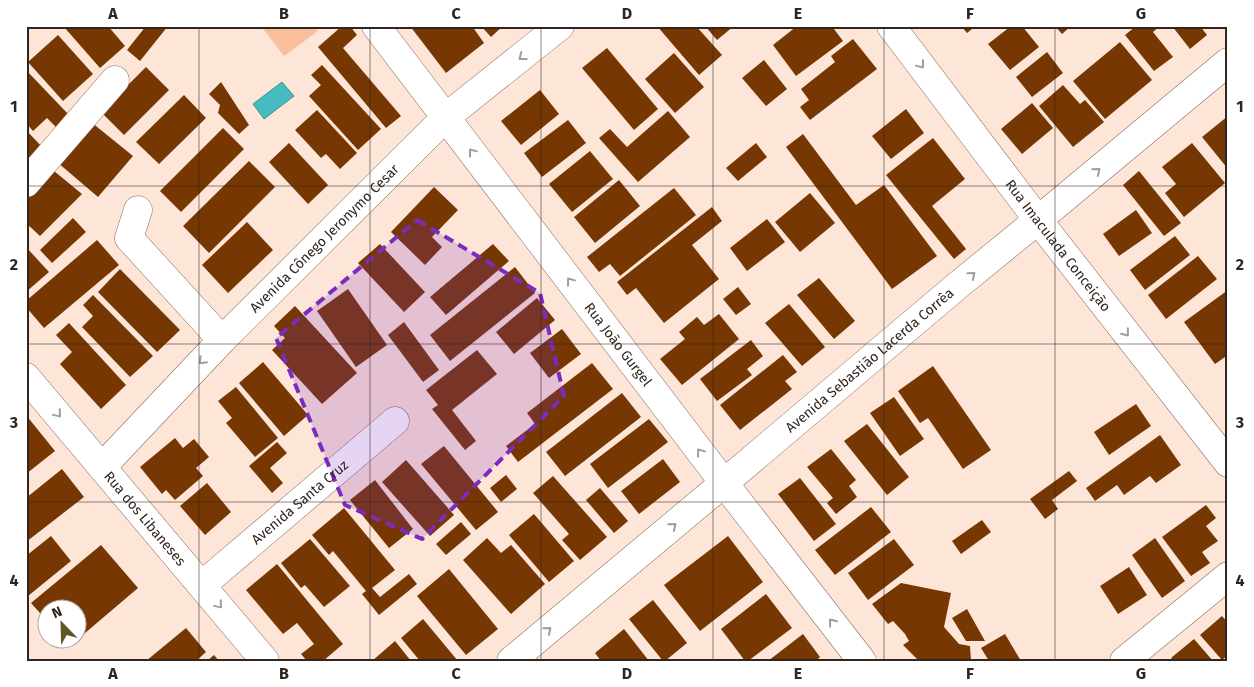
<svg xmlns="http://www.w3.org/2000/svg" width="1254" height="687" viewBox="0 0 1254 687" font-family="'Fira Sans',sans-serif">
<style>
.green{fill:#f9be9c}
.water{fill:#45bdbe;stroke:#3f908e}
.building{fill:#773702}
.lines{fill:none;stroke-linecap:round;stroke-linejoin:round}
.minor-casing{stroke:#896f60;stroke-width:29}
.minor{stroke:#fff;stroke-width:28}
.oneway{stroke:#a29d9a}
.marked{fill:#7b2cbf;fill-opacity:0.2;stroke:#7b2cbf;stroke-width:4;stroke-dasharray:10 6;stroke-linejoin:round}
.grid{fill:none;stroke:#31261f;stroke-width:1;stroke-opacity:0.55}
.labels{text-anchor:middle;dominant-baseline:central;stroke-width:5;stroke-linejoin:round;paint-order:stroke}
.street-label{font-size:14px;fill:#31261f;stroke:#fff}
.neatline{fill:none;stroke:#31261f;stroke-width:2}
.grid-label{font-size:16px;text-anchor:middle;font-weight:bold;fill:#31261f}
</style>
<rect width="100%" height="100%" fill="#fde5d7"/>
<path class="green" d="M261,26H314L318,31L284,56Z"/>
<path class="water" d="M282,82L294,96L264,119L253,104Z"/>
<path class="building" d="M65,26H108L125,46L100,68L64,27Z
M146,26H168L140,61L127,50Z
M342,26H350L357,35L343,48L401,116L386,128L318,47Z
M410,26H472L484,43L446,73Z
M481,26H503L491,37Z
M657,26H696L722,55L699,75Z
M705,26H734L717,40Z
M797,26H838L834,29L843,41L796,76L773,45Z
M961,26H976L967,33Z
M1011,26H1022L1039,47L1010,70L988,44Z
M1055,26H1071L1062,34Z
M1136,26H1160L1153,32L1173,57L1154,71L1125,35Z
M1172,26H1200L1207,35L1190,49Z
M58,35L93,74L63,101L28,62Z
M853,39L877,69L810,120L800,107L809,100L801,89L835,62L831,56Z
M1120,42L1152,80L1105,119L1073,81Z
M607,48L658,109L634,130L582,68Z
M1047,52L1063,73L1032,97L1016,77Z
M674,53L704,87L675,113L645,79Z
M764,60L787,89L766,106L742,78Z
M322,65L381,129L358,150L309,96L321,85L311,75Z
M146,67L169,90L124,135L101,112Z
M26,70L69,115L57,128L47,118L33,131L26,123V116L29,114L26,112Z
M221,82L249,125L239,134L218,113L220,105L209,94Z
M1063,85L1080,104L1085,100L1104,122L1073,147L1039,106Z
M540,90L559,114L521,145L501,121Z
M184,95L206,118L159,164L136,142Z
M1032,103L1053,128L1022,154L1001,129Z
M906,109L924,133L891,159L872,136Z
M317,110L357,153L340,169L326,154L321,158L295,130Z
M668,111L690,137L638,182L599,138L610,129L627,147Z
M1228,116V169L1202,137Z
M568,120L586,143L542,177L524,153Z
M91,122L133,156L98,197L57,162Z
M223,128L244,149L181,212L160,191Z
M26,130L43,148L26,163Z
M803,134L856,205L884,185L937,256L892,289L786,147Z
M933,138L965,179L932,206L966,249L954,259L886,175Z
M289,143L328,185L308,204L269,162Z
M756,143L767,157L738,181L726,168Z
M1192,143L1225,183L1184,217L1165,193L1176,184L1162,167Z
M590,151L613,179L572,212L549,184Z
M249,161L275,187L209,253L183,226Z
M54,171L82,194L40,236L26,223V199Z
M1139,171L1181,223L1164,236L1123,185Z
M619,180L640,206L595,243L574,217Z
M434,187L458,210L432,237L442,247L425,265L391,232Z
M674,188L696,215L620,276L610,264L599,272L587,257Z
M810,193L835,223L800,252L775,222Z
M712,207L722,221L692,245L719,279L664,323L636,288L627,295L617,282Z
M1136,210L1152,233L1119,256L1103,234Z
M73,218L86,232L52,263L40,250Z
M767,219L785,242L747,271L730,248Z
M247,222L273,250L228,293L202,265Z
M1175,236L1190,255L1145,290L1130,270Z
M97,240L119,265L44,328L26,307V301Z
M380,244L425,292L404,312L358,263Z
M493,244L509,261L446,315L430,297Z
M26,247L49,272L26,292Z
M1198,256L1217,279L1166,319L1148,295Z
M515,267L535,293L450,361L430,335Z
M120,269L180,330L157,352L98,292Z
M819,278L855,321L834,339L797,295Z
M738,287L751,304L736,315L723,299Z
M348,289L387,345L356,367L317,311Z
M1228,290V355L1215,364L1184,322Z
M93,295L153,356L130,377L82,327L93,316L83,305Z
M537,298L555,320L514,354L496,332Z
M789,304L825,347L802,366L765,323Z
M295,306L357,373L322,404L272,350L285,338L274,326Z
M719,314L739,339L682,385L660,359L685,339L679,332L697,317L704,325Z
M404,322L439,370L423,382L388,335Z
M69,323L126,385L101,409L60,364L72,352L56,335Z
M562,329L581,354L549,378L530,353Z
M751,340L763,356L747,369L752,375L717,401L700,379Z
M477,350L497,374L452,410L476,441L465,450L432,409L438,405L426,390Z
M783,355L797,372L785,381L792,389L740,430L720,405Z
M263,362L308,415L284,436L239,383Z
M592,363L613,389L518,462L506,446L535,424L527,413Z
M933,366L991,450L963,469L928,418L920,423L898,391Z
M236,387L278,438L255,457L226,423L232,418L218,401Z
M622,393L641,417L565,476L546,452Z
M894,397L924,439L900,456L870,413Z
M1136,404L1151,426L1109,455L1094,432Z
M26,415L55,451L26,474Z
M649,419L668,442L608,488L590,464Z
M867,424L909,477L887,495L844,441Z
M1160,435L1181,465L1156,483L1150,476L1124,495L1117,485L1095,501L1086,488Z
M175,438L183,448L194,439L209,457L196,468L203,476L175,500L166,490L162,494L140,467Z
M277,442L287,453L270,468L283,483L272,493L249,466Z
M444,446L498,512L476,530L421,464Z
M831,449L856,480L849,486L857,497L836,514L827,503L833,498L807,467Z
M663,459L680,482L639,514L621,491Z
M406,460L454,515L430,536L382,482Z
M62,469L84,497L26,542V498Z
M1069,471L1077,481L1052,500L1058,509L1045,519L1030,499Z
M506,475L517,489L501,502L490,488Z
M553,476L607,537L580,560L562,540L569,534L533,493Z
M800,478L836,524L814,541L778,494Z
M375,480L413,529L389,548L350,500Z
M207,483L231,512L205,535L180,506Z
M600,488L628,521L614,533L586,500Z
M1206,505L1216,518L1206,526L1218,541L1202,552L1210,563L1191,576L1162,537Z
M871,507L891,532L835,575L815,550Z
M344,508L395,570L372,588L380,597L409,574L417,584L379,615L362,594L366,591L333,551L329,555L312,535Z
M534,514L574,561L549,582L509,535Z
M982,520L991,532L961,554L952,541Z
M461,522L471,534L446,555L436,544Z
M51,536L71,561L28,596L26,594V556Z
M728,536L763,582L700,631L664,585Z
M487,538L501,553L511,545L545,584L511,614L463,560Z
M1155,538L1185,581L1162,598L1132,555Z
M310,539L350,586L324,607L305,585L301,588L281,563Z
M894,539L914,565L868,600L848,573Z
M101,545L138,588L78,639V610H48V622L31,603Z
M277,564L343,644L323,661H307L301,654L314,644L297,623L283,634L246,590Z
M1129,567L1147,595L1118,614L1100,586Z
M449,569L498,629L466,655L417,596Z
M901,583L951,593L944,627L959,644L970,646L971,661H919L903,645L909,641L905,634L893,621L888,624L872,604Z
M766,594L792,628L748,661H745L721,629Z
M653,600L687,643L665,661H663L629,619Z
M967,609L985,641H966L952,618Z
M1222,616L1228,623V655L1222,660L1200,635Z
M423,619L458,661H420L401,638Z
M186,628L206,652L196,661H146Z
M624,629L649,661H601L595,653Z
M803,634L820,657L816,661H768Z
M1005,634L1021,661H989L981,648Z
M1194,639L1213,661H1174L1171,658Z
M62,640H77L68,647Z
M395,641L411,661H372Z
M214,655L219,661H207Z"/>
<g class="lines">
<g class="minor-casing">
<g id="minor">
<path id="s1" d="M376,26L724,483L862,661"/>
<path id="s2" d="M891,26L1038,220L1228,463"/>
<path d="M26,183L115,80"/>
<path d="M138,210L129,238L222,340"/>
<path id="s3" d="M26,377L265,661"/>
<path id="s4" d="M102,467L222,340L446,117L560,26"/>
<path id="s5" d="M202,585L395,421"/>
<path id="s6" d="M511,661L724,483L957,286L1038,220L1228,62"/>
<path d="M1124,661L1228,576"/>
</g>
</g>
<use href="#minor" class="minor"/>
</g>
<defs><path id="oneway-chevron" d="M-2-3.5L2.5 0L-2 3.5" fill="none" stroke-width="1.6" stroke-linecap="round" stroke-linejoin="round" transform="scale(1.25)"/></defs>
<g class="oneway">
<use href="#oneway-chevron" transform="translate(522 57) rotate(142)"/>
<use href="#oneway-chevron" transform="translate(921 65) rotate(53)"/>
<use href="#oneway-chevron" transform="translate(472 152) rotate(-127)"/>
<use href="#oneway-chevron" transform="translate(1097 171) rotate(-40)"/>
<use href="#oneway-chevron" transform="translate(972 275) rotate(-39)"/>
<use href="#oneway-chevron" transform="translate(570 281) rotate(-127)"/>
<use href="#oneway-chevron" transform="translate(1126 333) rotate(52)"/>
<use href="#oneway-chevron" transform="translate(202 361) rotate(133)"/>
<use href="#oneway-chevron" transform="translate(58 414) rotate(50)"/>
<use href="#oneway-chevron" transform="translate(700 452) rotate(-127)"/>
<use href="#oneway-chevron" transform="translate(673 526) rotate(-40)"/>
<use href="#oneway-chevron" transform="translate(219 605) rotate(50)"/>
<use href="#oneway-chevron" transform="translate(832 622) rotate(-128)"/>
<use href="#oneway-chevron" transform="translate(548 630) rotate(-40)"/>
</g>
<path class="marked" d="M417,220L540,293L564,396L422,539L345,505L276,338Z"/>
<path class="grid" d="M199,26V661M370,26V661M541,26V661M713,26V661M884,26V661M1055,26V661M26,186H1228M26,344H1228M26,502H1228"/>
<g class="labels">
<g class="street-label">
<text stroke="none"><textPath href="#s4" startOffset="319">Avenida Cônego Jeronymo Cesar</textPath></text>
<text stroke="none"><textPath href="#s2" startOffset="276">Rua Imaculada Conceição</textPath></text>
<text stroke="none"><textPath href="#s1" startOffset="400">Rua João Gurgel</textPath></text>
<text stroke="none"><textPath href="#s6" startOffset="468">Avenida Sebastião Lacerda Corrêa</textPath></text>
<text stroke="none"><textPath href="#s5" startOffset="128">Avenida Santa Cruz</textPath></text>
<text stroke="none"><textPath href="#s3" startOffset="185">Rua dos Libaneses</textPath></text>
</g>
</g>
<rect width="1254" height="687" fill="none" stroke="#ffffff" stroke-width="55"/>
<g transform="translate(62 624) rotate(337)"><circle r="24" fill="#ffffff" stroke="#ada8a5"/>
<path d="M0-4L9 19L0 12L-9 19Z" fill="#5b5825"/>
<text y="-8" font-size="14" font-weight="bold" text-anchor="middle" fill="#31261f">N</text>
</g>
<rect x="28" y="28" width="1198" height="632" class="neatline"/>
<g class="grid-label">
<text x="113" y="19">A</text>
<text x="284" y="19">B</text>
<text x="456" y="19">C</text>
<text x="627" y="19">D</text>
<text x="798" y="19">E</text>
<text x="970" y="19">F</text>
<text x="1141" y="19">G</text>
<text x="14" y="112">1</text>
<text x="1240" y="112">1</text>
<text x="14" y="270">2</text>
<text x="1240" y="270">2</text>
<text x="14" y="428">3</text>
<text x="1240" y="428">3</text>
<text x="14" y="586">4</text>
<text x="1240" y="586">4</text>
<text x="113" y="679">A</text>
<text x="284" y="679">B</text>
<text x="456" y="679">C</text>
<text x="627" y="679">D</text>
<text x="798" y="679">E</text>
<text x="970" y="679">F</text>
<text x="1141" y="679">G</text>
</g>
</svg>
